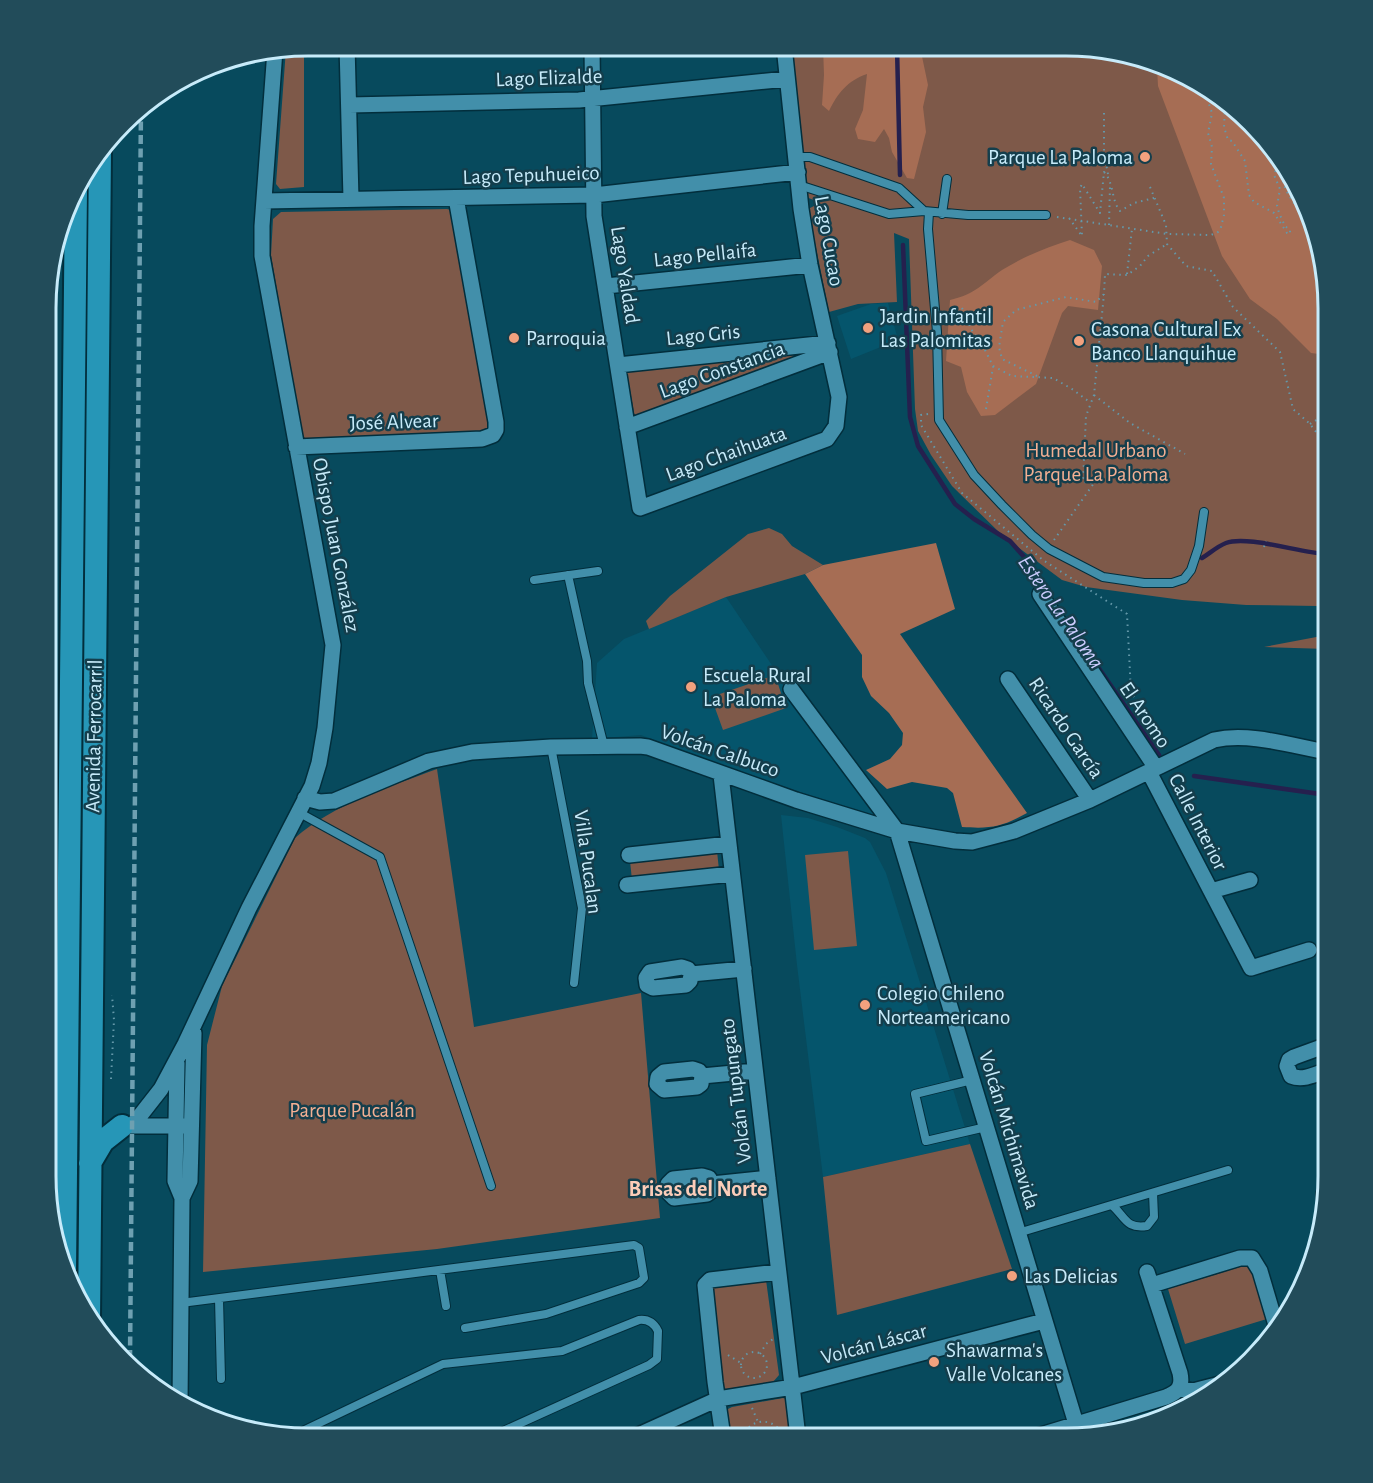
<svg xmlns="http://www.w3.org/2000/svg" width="1373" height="1483" viewBox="0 0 1373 1483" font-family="'Alegreya Sans',sans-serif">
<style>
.built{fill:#05556c}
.green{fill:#7e5949}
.forest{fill:#a66d54}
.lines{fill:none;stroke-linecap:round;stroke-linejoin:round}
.stream{stroke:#25204e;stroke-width:4.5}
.service-casing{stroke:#022e3c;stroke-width:10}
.minor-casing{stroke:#022e3c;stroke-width:18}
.primary-casing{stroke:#022e3c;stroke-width:26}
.path{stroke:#6498a9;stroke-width:2;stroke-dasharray:1.5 4.5;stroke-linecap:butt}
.service{stroke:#428faa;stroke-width:8}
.minor{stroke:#428faa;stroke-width:15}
.primary{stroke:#2696b7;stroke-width:22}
.rail{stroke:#6ea0b1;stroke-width:4.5;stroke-dasharray:9 4.5;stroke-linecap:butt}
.poi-dot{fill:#f2a17e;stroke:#143e4c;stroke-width:2}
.labels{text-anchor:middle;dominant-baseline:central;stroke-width:5;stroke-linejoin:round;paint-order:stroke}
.street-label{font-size:21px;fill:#c7ebfa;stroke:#143e4c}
.poi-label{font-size:21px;fill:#c7ebfa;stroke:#143e4c;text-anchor:start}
.park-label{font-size:21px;fill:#f4b093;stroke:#143e4c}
.water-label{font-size:22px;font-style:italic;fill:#cccdfe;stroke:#143e4c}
.neighbourhood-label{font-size:22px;font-weight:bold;fill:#fccdb9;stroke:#143e4c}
.rim{fill:none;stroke:#c7ebfa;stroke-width:3}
</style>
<rect width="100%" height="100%" fill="#074a5d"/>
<path class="built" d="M888,303L898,340L851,359L837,316L871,304Z
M726,597L802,710L879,817L740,773L641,735L592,739L597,663L624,639Z
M781,815L808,818L837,827L865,838L870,842L886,873L970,1144L823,1177L797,965Z
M47,889L52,1146L47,1197L46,1192Z"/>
<path class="green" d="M304,46V187L280,189L276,184L286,49Z
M789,46L1099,47L1197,80L1283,162L1314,223L1327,291V608L1318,606L1246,605L1182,600L1086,587L1062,580L1003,536L952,486L931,455L918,431L915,409L909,239L894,233L897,302L858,304L829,312L809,213L810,208L820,203L802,195Z
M447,209L451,210L492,427L489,432L302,439L271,255L273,219L281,212Z
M810,349L811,353L635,418L626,368Z
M769,528L782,534L792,546L823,565L805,574L726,597L649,629L646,621L670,596L748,534Z
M1327,635V649L1264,647Z
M775,675L786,708L723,730L711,697Z
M437,769L474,1027L641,993L660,1218L437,1249L203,1272L207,1045L222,986L295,838C334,804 389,787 437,769Z
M717,851L719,870L632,880L630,861Z
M848,851L857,946L814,950L805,855Z
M970,1144L1012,1269L837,1315L823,1177Z
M1253,1263L1270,1318L1185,1344L1168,1289Z
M766,1280L779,1375L773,1382L726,1389L722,1386L711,1288L715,1285Z
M783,1398L787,1399L793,1437H727L726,1410L732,1407Z"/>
<path class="forest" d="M823,46L920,47L928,85L923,107L926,132L914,179L907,178L892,152L889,138L884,129L875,142L858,139L855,129L863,110L867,74C847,81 838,93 829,111L822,105L824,75Z
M1157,67L1197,80L1283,162L1314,223L1327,291V355L1311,353L1277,319L1250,299L1222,256L1158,86Z
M1070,240L1094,250L1102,266L1098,310L1068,306L1062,313L1036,384L995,415L981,416L967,392L961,367L946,361L950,300C976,294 982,284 1002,270C1023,257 1047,247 1070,240Z
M936,543L955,609L900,634L1027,813C1002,827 991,829 962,827L953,793L947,788L912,782L887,789L866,770L890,759L902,745L903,733L889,713L871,696L862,677V655L805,574L823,565Z"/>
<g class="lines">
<path class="stream" d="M897,47L900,175
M903,245L910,417L918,446L955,504L974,519L1010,541L1026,559L1047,592
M1202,558C1210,553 1218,546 1226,543C1247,535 1301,553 1327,554
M1082,644L1159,755
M1194,776L1327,795"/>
<g class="service-casing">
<path id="service" d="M796,157H810L899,188L924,211
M799,185L889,214L924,211L968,215H1046
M929,212L928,229L937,332L939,420L974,475L1002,505L1032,535L1049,549L1103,577L1144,583H1172L1184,579L1191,570L1199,546L1204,512
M942,214L947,179
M568,575L587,661L588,683L604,746
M534,580L598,571
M551,747L582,908L574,983
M298,812L380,857L491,1186
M972,1080L915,1094L926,1141L986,1127
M1112,1205C1126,1218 1126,1229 1147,1226L1154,1217L1153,1193
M1018,1233L1228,1170
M440,1270L446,1306
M219,1299L221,1379
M181,1303L634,1245L639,1248L644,1278L639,1283L546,1314L465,1328
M309,1428L314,1437
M290,1437L443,1364L562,1351L639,1320C648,1319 654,1323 658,1331L657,1359L649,1365L490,1437"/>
</g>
<g class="minor-casing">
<path id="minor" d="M347,45L351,199
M592,46L594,216L640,508L827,439L836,426L839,397L810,265L801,209L784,46
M349,105L579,100L787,79
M264,201L594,195L798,172
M606,286L810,265
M618,365L828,343
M627,427L830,352
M296,447L482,439L493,435L496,430V422L456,198
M1040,594L1156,768
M1008,679L1090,800
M791,689L897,831L1080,1437
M1149,772L1251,968L1309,950
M721,775L798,1437
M305,798L320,802L334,801L429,761L472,752L551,747L640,746L648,747L796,800L897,831L955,841L972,842L1014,831L1090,800L1214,740C1250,732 1292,746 1327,752
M629,855L729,844
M627,885L732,874
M1211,891L1250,880
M682,967L688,969L691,974L690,981L686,985L653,988L647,985L646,978L650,972Z
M691,974L744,969
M1327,1045L1294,1057L1289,1060L1287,1066L1291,1076C1303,1081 1316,1074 1327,1070
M177,1063L175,1181L182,1198L180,1404
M693,1069L699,1071L702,1076L701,1084L697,1087L664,1090L657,1084L658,1077L664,1072Z
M702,1076L755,1071
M126,1126H186
M132,1126L161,1089L185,1044L249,908L312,786L319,763L325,728L333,645L262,256V226L275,50
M702,1176L709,1178L712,1184L711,1191L707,1194L674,1198L667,1191L668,1184L673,1179Z
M712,1184L768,1178
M182,1198L190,1181L194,1033
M1325,1200L1324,1194L1327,1188
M1152,1285L1240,1258H1252L1260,1271L1276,1325
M1180,1388L1193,1391L1220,1384
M634,1437L718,1399L793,1387L1044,1321
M723,1437L715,1382L705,1285L710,1280L778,1272
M1034,1437L1166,1397C1178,1392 1183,1387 1180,1373L1147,1272"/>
</g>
<g class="primary-casing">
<path id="primary" d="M90,1163L103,1141L122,1126
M65,1272L76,189
M89,1320L100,152"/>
</g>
<path class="path" d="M1225,107L1224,127L1228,140L1232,141L1245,161L1249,195L1254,202L1274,213L1287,233L1290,234V230L1285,226L1279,213L1277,206L1280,189L1274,175L1280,158
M1104,113V153L1108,174
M1284,163C1276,185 1294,201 1305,219C1308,224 1310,230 1314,236L1317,237
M1150,187L1166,225L1167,244L1186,266L1212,271L1233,307L1280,352L1293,409L1310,424L1327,446
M1057,217L1167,234L1211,235L1218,232L1221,227L1224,215V198L1211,164L1212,147L1208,133L1212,113L1203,86
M1069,218L1082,236L1080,188L1082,184L1100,213L1104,172C1114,182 1111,200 1120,211L1134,203L1154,198
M1109,225L1110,186
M1127,274L1132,229
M962,308L971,329L983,346L993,366L1012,376L1053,378L1072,389L1091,403
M1037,376L1002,359L999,347L1003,322L1016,310L1066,297L1096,302L1104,294L1105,274L1127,275L1140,266L1148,256L1167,244
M1094,395L1130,423L1185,454
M986,409L993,367
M928,414L921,415V425L962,493L1043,560L1127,614L1131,692L1166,747
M1310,424L1323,416L1327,408
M1054,540L1094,483L1083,482L1086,416L1094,395L1104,294
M1264,547L1266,541
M111,1079L114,1020L112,995
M741 1365a13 13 0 1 1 26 0a13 13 0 1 1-26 0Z
M760,1354L766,1344L773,1339
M728,1355L741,1363
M752,1408L758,1422
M742,1437C750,1418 773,1416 783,1435"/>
<use href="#service" class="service"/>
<use href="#minor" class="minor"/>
<use href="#primary" class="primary"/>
<path class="rail" d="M130,1359L141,107"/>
</g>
<g class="poi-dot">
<circle cx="1145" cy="157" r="6"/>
<circle cx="868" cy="328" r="6"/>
<circle cx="514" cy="338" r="6"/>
<circle cx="1079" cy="341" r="6"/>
<circle cx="691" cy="687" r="6"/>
<circle cx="865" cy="1005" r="6"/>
<circle cx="1012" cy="1276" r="6"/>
<circle cx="934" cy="1362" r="6"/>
</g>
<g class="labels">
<g class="street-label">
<text transform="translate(549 78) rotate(-2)">Lago Elizalde</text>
<text transform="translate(531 175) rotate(-2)">Lago Tepuhueico</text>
<text transform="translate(829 241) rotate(80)">Lago Cucao</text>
<text transform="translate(705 255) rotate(-6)">Lago Pellaifa</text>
<text transform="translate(625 275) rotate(81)">Lago Yaldad</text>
<text transform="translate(703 335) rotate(-6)">Lago Gris</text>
<text transform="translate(722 370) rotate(-20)">Lago Constancia</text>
<text transform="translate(394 422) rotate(-2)">José Alvear</text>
<text transform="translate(726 454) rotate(-20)">Lago Chaihuata</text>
<text transform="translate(336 545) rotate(79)">Obispo Juan González</text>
<text transform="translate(1145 715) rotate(56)">El Aromo</text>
<text transform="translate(1066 728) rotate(56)">Ricardo García</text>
<text transform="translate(94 736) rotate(-89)">Avenida Ferrocarril</text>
<text transform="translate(720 751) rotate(19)">Volcán Calbuco</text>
<text transform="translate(1198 822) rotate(63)">Calle Interior</text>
<text transform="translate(588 862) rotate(82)">Villa Pucalan</text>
<text transform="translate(736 1091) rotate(-97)">Volcán Tupungato</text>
<text transform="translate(1009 1130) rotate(73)">Volcán Michimavida</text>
<text transform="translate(874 1344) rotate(-15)">Volcán Láscar</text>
</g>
<g class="poi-label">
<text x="1133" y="157" text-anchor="end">Parque La Paloma</text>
<text x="880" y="316">Jardin Infantil<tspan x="880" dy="24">Las Palomitas</tspan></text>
<text x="1091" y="329">Casona Cultural Ex<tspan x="1091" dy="24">Banco Llanquihue</tspan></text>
<text x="526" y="338">Parroquia</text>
<text x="703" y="675">Escuela Rural<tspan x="703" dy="24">La Paloma</tspan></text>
<text x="877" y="993">Colegio Chileno<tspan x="877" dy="24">Norteamericano</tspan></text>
<text x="1024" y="1276">Las Delicias</text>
<text x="946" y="1350">Shawarma's<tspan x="946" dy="24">Valle Volcanes</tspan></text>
</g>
<g class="park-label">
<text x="1096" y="450">Humedal Urbano<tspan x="1096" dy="24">Parque La Paloma</tspan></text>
<text x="352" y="1110">Parque Pucalán</text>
</g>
<g class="water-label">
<text transform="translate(1061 612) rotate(55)">Estero La Paloma</text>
</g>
<g class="neighbourhood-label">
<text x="698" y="1189">Brisas del Norte</text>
</g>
</g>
<path d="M0 0H1373V1483H0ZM308 56H1066A252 252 0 0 1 1318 308V1176A252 252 0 0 1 1066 1428H308A252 252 0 0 1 56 1176V308A252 252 0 0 1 308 56Z" fill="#224c5a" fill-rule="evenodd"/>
<path class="rim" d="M308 56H1066A252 252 0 0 1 1318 308V1176A252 252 0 0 1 1066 1428H308A252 252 0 0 1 56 1176V308A252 252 0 0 1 308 56Z"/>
</svg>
